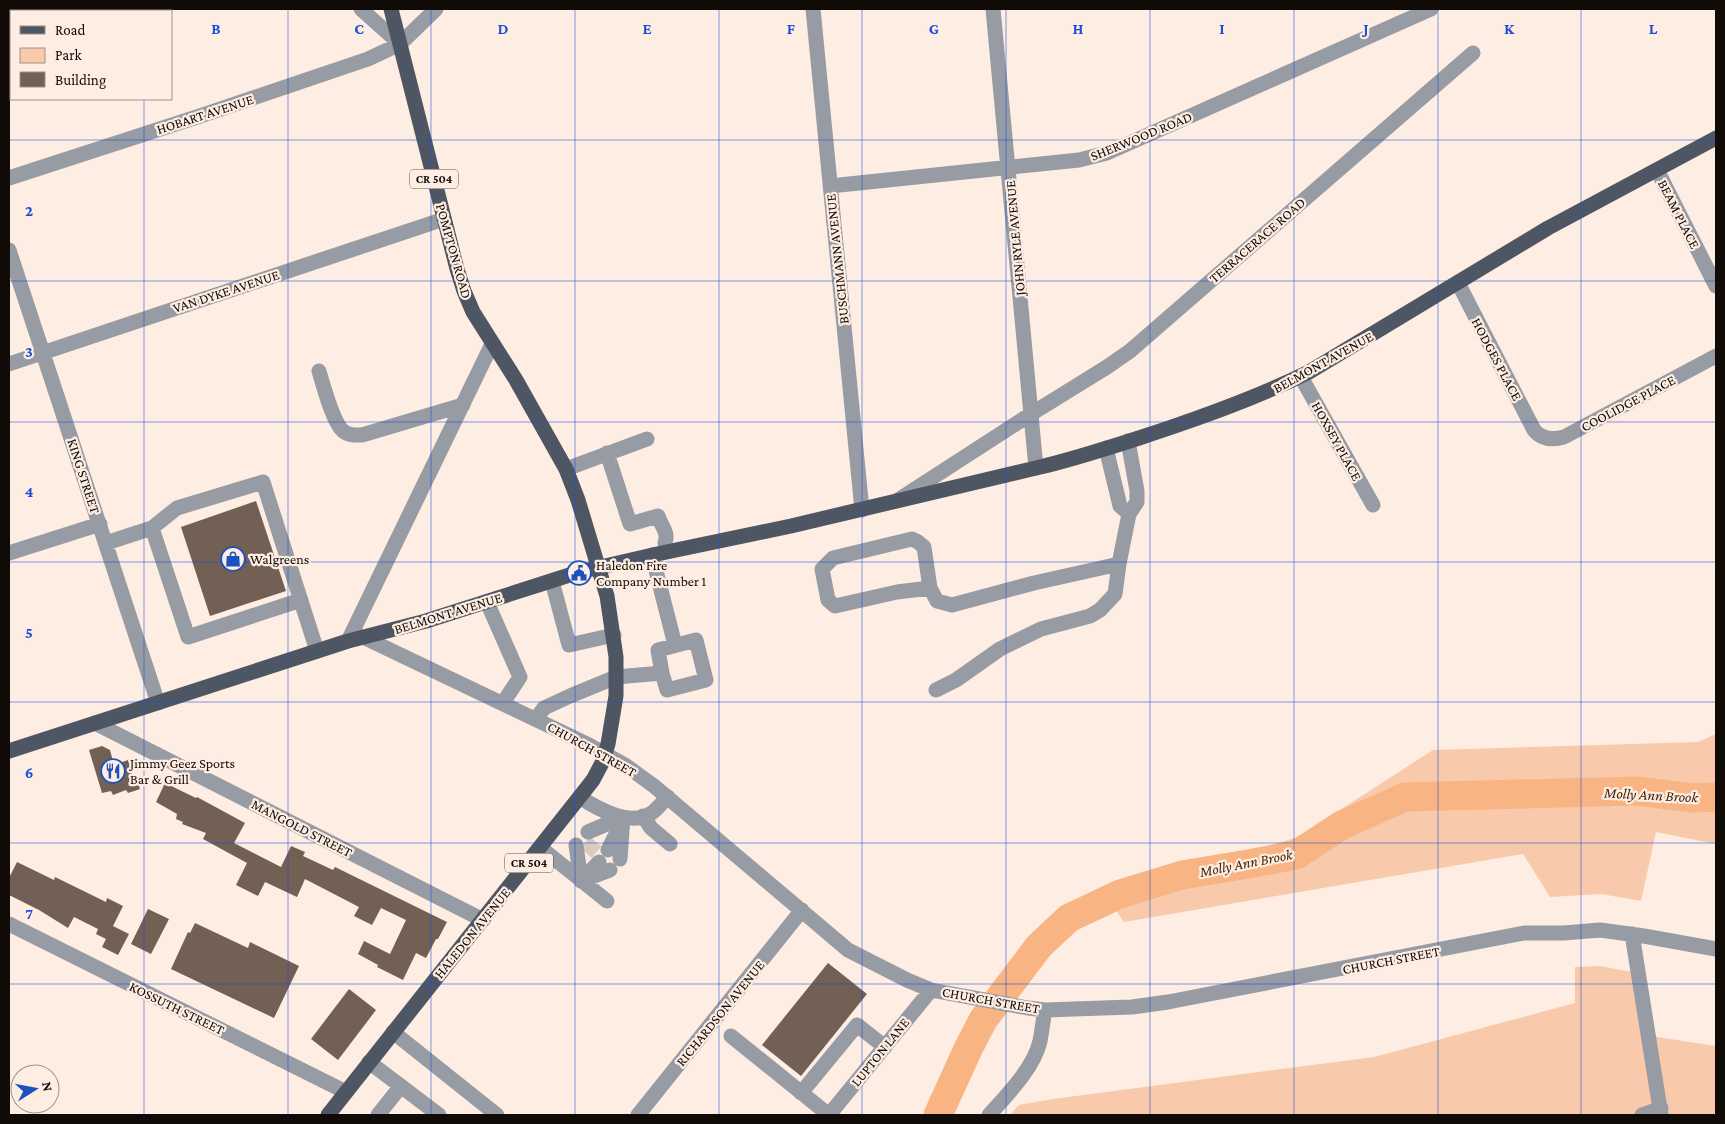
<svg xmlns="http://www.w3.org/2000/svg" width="1725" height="1124" viewBox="0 0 1725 1124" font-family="'Crimson Pro',serif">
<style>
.green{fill:#f8caab}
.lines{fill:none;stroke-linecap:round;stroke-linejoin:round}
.river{stroke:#f9b483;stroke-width:29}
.building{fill:#726054}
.minor-tunnel{stroke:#dacbc1;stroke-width:15;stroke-dasharray:15 8;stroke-linecap:butt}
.minor{stroke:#979ba4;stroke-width:15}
.major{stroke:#4e5664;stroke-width:15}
.grid{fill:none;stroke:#1d4ed8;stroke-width:1;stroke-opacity:0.55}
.labels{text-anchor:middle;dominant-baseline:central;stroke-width:4.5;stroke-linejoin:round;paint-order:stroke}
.shield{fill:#feede2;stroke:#584f49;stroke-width:1}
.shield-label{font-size:12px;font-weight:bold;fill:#110b07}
.street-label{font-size:14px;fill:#110b07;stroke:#feede2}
.poi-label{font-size:14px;fill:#110b07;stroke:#feede2;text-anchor:start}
.water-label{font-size:15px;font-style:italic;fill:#422105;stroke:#feede2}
.grid-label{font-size:16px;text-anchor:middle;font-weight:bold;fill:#1d4ed8;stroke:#feede2;stroke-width:4.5;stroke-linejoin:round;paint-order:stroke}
</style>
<rect width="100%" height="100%" fill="#feede2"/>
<path class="green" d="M1716,734V844L1656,832L1641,901L1601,894L1550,897L1523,854L1124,922L1104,894L1298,837L1433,750L1698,742Z
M1600,966L1637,973L1644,1035L1716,1046V1115H1010L1019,1105L1053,1099L1374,1057L1575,1003V967Z"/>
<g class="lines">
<path class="river" d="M938,1115L968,1049L983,1020L1039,946L1069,918L1120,894L1182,875L1248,864L1296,855L1342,825L1405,797L1637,791L1693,798L1716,797"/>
</g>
<path class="building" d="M256,501L286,591L210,616L181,527Z
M102,746L110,750L114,765L128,760L133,777H136L140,789L128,793L126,790L113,795L111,791L102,793L89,750Z
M165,783L196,798L197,797L245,823L234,843L281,867L291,846L305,852L303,856L333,870L335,867L447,922L438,939H436L426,958L416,953L403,980L377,967L378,965L358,954L364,941L390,954L406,920L381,908L372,925L354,916L359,907L305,879L297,897L265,882L258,896L236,885L247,863L203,839L206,833L182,824L183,822L176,819L177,814L156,802Z
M17,862L54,880L55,877L106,902L107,898L123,906L113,926L129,934L118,955L102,947L106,939L96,934L98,929L74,917L68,928L39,910L9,895V878Z
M148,909L169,919L151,954L131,944Z
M195,923L248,948L250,942L299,966L274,1018L171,969L188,932L190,933Z
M828,963L867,994L801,1076L762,1045Z
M349,989L376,1010L338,1060L311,1039Z"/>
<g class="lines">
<path class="minor-tunnel" d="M586,853L597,840"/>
<path class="minor" d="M361,9L400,44
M813,9L862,510
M993,9L1036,468
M1657,170L1716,286
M9,178L200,116L368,59L400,44L436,9
M830,186L1079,160L1107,153L1431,9
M9,250L158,703
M1458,283L1534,430C1542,440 1553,440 1564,437L1716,356
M9,364L444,219
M319,371C323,385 333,422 343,431C349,436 355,435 362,435L463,405
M1301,377L1373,505
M1106,448L1120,506L1129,514L1137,502V491L1128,441
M607,453L630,524L658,516C661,526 669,532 665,543
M566,469L647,439
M898,500L1031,414L1107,367L1130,351L1473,53
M152,528L188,637L301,600
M106,543L152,528L177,508L263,482L317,651
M9,553L100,524
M652,555L675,645
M552,581L569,645L614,635
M930,588L924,547L918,542L912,539L833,558L822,569L828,600L835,606L897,592L930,588L937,601L952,605L1034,583L1119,564L1129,514
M487,602L520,677L503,703
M363,637L589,745L625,765L654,786L848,950L907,980L931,990L1028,1008L1045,1010L1132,1007L1168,1002L1524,933H1564L1600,930L1644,936L1716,949
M348,641L492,344
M936,690L956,680L1000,649L1041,629L1090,616L1100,610L1115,594L1119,564
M536,719L544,708L570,696L616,677L662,673L667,690L706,680L696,640L658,650L662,673
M95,723L483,920
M580,797C597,809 630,826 650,814C657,810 662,802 668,797
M643,816L651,828L670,844
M588,832L623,817L620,859
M576,845L581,881L610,870
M541,848L607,901
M608,850L619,828
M583,879L599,862
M9,924L346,1092
M1632,934L1661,1115
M393,1032L497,1115
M731,1036L829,1115
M369,1062L439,1115
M801,1093L857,1025L885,1047
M378,1115L401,1086
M638,1115L802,910
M829,1115L931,990
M989,1115C1007,1095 1034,1068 1040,1041C1042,1031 1043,1020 1045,1010
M1642,1115L1661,1108"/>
<path class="major" d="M9,751L348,641L426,621L579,572L657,554L791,526L1036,468C1071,460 1105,449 1139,438C1197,419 1254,399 1309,372L1548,228L1716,138
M328,1115L593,780L602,763L608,744L616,696V657L607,596L578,500L566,469L516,380L473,312L464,291L457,269L391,9"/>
</g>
<path class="grid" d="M144,9V11M288,9V1115M431,9V1115M575,9V1115M719,9V1115M862,9V1115M1006,9V1115M1150,9V1115M1294,9V1115M1438,9V1115M1581,9V1115M144,99V1115M9,140H1716M9,281H1716M9,422H1716M9,562H1716M9,702H1716M9,843H1716M9,984H1716"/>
<defs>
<g id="shop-ring" transform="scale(1.25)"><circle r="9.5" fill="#feede2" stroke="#1b52be" stroke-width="1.5"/><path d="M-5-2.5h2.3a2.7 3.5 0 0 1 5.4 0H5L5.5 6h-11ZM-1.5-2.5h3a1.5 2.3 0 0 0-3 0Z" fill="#1b52be"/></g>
<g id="civic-ring" transform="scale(1.25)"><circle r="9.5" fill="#feede2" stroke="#1b52be" stroke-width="1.5"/><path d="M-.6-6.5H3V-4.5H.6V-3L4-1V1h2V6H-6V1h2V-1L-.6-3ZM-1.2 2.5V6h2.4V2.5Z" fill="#1b52be"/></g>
<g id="restaurant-ring" transform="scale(1.25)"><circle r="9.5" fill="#feede2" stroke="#1b52be" stroke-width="1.5"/><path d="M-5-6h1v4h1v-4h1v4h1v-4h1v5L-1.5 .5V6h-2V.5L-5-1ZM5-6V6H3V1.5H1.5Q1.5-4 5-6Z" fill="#1b52be"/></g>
</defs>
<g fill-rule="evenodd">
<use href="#shop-ring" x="233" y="559"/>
<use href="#civic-ring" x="579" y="573"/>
<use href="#restaurant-ring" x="113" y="771"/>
</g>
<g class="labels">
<g class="shield">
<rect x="410" y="169.5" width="48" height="19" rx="4"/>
<rect x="505" y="853.5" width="48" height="19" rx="4"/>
</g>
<g class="shield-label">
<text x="434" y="179">CR 504</text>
<text x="529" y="863">CR 504</text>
</g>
<g class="street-label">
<text transform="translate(205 114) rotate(-18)">HOBART AVENUE</text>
<text transform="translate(1141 136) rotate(-22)">SHERWOOD ROAD</text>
<text transform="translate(1679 214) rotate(63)">BEAM PLACE</text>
<text transform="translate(1015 238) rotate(-95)">JOHN RYLE AVENUE</text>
<text transform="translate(1257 240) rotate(-41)">TERRACERACE ROAD</text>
<text transform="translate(454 251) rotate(74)">POMPTON ROAD</text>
<text transform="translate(837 259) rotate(-96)">BUSCHMANN AVENUE</text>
<text transform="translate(226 291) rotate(-18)">VAN DYKE AVENUE</text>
<text transform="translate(1497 359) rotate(62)">HODGES PLACE</text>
<text transform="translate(1323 362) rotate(-29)">BELMONT AVENUE</text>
<text transform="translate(1628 403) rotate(-28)">COOLIDGE PLACE</text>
<text transform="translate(1337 441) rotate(61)">HOXSEY PLACE</text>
<text transform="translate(84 476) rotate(72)">KING STREET</text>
<text transform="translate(448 613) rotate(-17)">BELMONT AVENUE</text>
<text transform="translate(592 749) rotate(29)">CHURCH STREET</text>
<text transform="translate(302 828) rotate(27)">MANGOLD STREET</text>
<text transform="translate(472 933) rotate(-51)">HALEDON AVENUE</text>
<text transform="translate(1391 960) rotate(-11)">CHURCH STREET</text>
<text transform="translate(991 1000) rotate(10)">CHURCH STREET</text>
<text transform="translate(177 1008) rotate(26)">KOSSUTH STREET</text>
<text transform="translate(720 1013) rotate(-51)">RICHARDSON AVENUE</text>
<text transform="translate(880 1052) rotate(-51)">LUPTON LANE</text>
</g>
<g class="poi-label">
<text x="250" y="559">Walgreens</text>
<text x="596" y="565">Haledon Fire<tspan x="596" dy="16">Company Number 1</tspan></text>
<text x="130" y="763">Jimmy Geez Sports<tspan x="130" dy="16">Bar &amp; Grill</tspan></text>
</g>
<g class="water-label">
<text transform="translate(1651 795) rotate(3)">Molly Ann Brook</text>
<text transform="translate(1246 863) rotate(-11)">Molly Ann Brook</text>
</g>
</g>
<g class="grid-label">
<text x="216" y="34">B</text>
<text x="359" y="34">C</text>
<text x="503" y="34">D</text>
<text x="647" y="34">E</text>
<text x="791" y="34">F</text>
<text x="934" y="34">G</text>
<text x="1078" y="34">H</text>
<text x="1222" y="34">I</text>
<text x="1366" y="34">J</text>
<text x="1509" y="34">K</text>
<text x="1653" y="34">L</text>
<text x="29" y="216">2</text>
<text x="29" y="357">3</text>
<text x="29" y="497">4</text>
<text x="29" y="638">5</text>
<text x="29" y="778">6</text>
<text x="29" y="919">7</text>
</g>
<rect width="1725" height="1124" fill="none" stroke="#110b07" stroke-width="20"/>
<rect x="10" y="10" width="162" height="90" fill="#feede2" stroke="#9f938a"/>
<rect x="20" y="26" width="25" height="8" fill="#4e5664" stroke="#9f938a"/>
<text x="55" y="35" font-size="15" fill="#110b07">Road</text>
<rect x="20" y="48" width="25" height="15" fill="#f8caab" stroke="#9f938a"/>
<text x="55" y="60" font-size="15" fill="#110b07">Park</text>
<rect x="20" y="72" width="25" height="15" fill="#726054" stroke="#9f938a"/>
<text x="55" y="85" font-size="15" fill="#110b07">Building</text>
<g transform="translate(35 1089) rotate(79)"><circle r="24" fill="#feede2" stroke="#9f938a"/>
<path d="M0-4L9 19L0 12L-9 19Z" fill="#1b52be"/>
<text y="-8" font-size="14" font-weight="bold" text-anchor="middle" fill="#110b07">N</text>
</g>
</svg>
